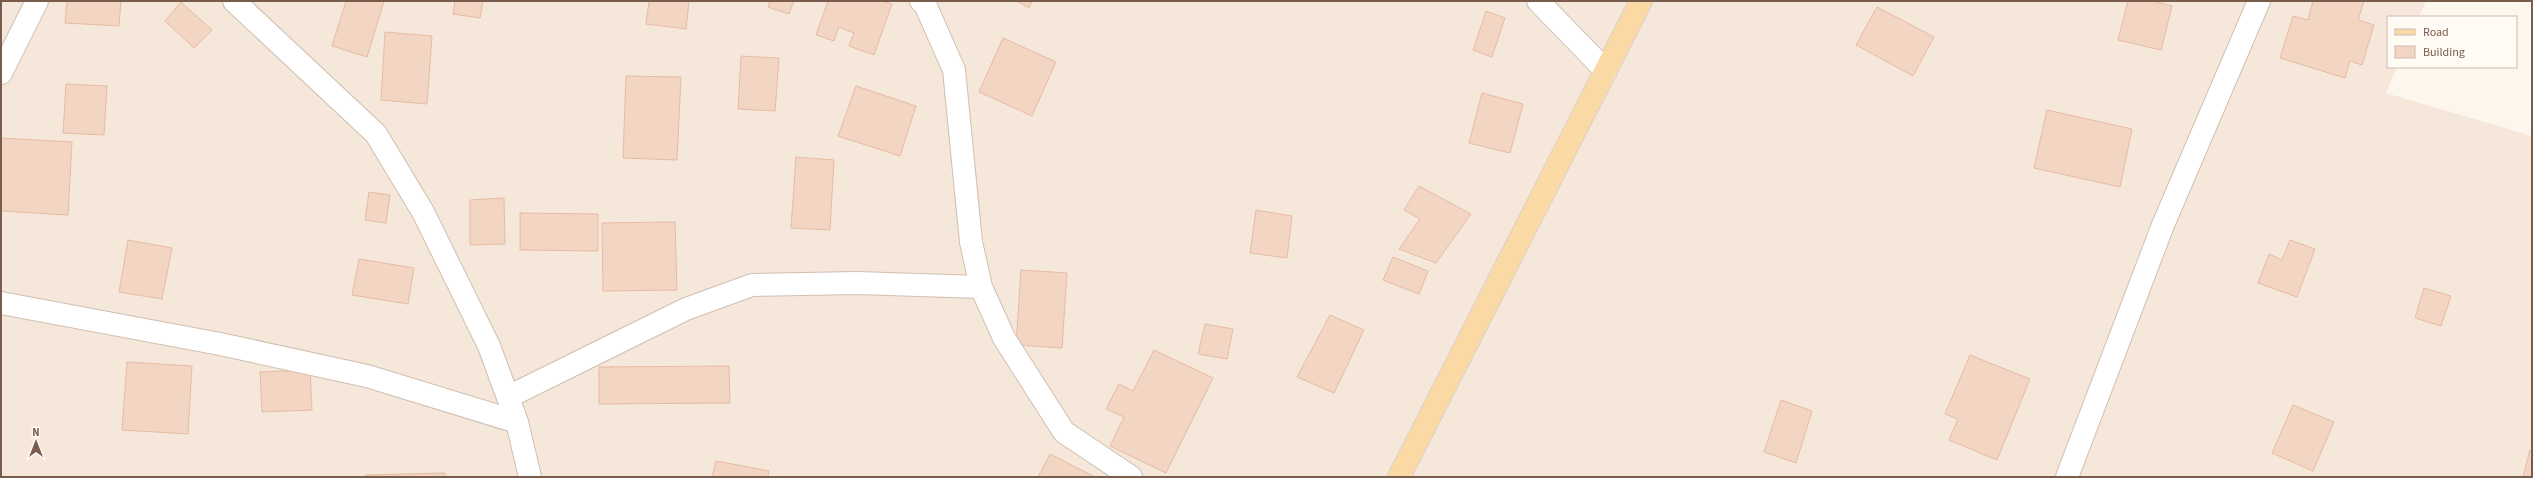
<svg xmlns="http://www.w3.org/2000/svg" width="2533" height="478" viewBox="0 0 2533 478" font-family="'Source Sans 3',sans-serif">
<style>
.residential{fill:#f5e8da}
.building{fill:#f3d5c3;stroke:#e6bba3}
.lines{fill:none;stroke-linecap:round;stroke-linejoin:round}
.minor-casing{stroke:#d1beb0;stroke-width:24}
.major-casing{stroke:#dad1cd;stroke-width:24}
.minor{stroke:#fff;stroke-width:22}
.major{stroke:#fbd9a5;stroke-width:22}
</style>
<rect width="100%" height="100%" fill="#fdf6ec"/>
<path class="residential" d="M1,1H2426L2419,17H2388V67H2397L2386,93L2532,136V477H1Z"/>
<path class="building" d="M67,1H121L119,26L65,23Z
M346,1H384L367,57L332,46Z
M455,1H483L480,18L453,14Z
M649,1H689L686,29L646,24Z
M770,1H794L789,14L768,7Z
M828,1H882L892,4L874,55L849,46L854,33L839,27L834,41L816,35Z
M1016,1H1032L1029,8Z
M2128,1H2152L2172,6L2161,50L2118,40Z
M2313,1H2364L2358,20L2374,25L2362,65L2350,61L2345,78L2280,58L2293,16L2308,20Z
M181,2L212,30L194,48L165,21Z
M1877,7L1934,37L1913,76L1856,45Z
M1486,11L1505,18L1492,57L1473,50Z
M385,32L432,36L427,104L381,100Z
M1003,38L1056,62L1032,116L979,92Z
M741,56L779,58L775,111L738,109Z
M626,76L681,77L677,160L623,158Z
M66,84L107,86L104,135L63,133Z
M856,86L916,106L900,156L838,136Z
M1482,93L1523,104L1510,153L1469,143Z
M2047,110L2132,129L2120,187L2034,168Z
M1,138L72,142L68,215L1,211Z
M796,157L834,160L830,230L791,228Z
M1419,186L1471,214L1436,263L1399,249L1420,219L1404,210Z
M369,192L390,195L386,223L365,220Z
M504,198L505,244L470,245V200Z
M1256,210L1292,216L1287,258L1250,253Z
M520,213L598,214V251L520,250Z
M666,222H675L677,290L603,291L602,223Z
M128,240L172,248L162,299L119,292Z
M2290,240L2315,249L2297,297L2258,283L2269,254L2282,260Z
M1393,257L1428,271L1419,294L1383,280Z
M359,259L414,268L408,304L352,295Z
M1021,270L1067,273L1062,348L1016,345Z
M2424,288L2451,296L2441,326L2415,318Z
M1330,315L1364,330L1334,393L1297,377Z
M1205,324L1233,329L1227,359L1198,354Z
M1154,350L1213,378L1166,473L1110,446L1124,417L1106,409L1119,384L1133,391Z
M1970,355L2030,379L1997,460L1949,440L1958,419L1945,414Z
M127,362L192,366L188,434L122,430Z
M729,366L730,403L599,404V367Z
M310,370L312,410L262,412L260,372Z
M1781,400L1812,411L1796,463L1764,452Z
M2293,405L2334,422L2313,471L2272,453Z
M2530,450L2532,451V477H2523Z
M1050,454L1095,477H1038Z
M716,461L769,471L768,477H712Z
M445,473V477H366L365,475Z"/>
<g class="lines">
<g class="minor-casing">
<path id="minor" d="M234,1L376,134L423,212L489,346L517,422L530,477
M921,1L924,2L954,70L971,242L981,287L1004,338L1064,432L1131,477
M1538,1L1606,71
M1,73L37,1
M1,303L220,344L367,376L517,422
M508,397L686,309L752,285L857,283L981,287
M2067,477L2163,225L2259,1"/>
</g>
<g class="major-casing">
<path id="major" d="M1399,477L1641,1"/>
</g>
<use href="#minor" class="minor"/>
<use href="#major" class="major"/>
</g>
<rect width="2533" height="478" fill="none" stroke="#7a5c4d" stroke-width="4"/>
<rect x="2387" y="16" width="130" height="52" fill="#fffaf3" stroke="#cabbb1"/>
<rect x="2395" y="29" width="20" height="6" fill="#fbd9a5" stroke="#cabbb1"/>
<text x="2423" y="36" font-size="12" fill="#7a5c4d">Road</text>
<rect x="2395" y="46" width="20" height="12" fill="#f3d5c3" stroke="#cabbb1"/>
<text x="2423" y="56" font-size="12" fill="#7a5c4d">Building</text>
<g transform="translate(36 442)" stroke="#fffaf3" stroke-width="3" paint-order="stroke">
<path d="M0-3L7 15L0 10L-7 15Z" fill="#7a5c4d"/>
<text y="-6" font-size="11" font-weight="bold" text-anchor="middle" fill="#7a5c4d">N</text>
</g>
</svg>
